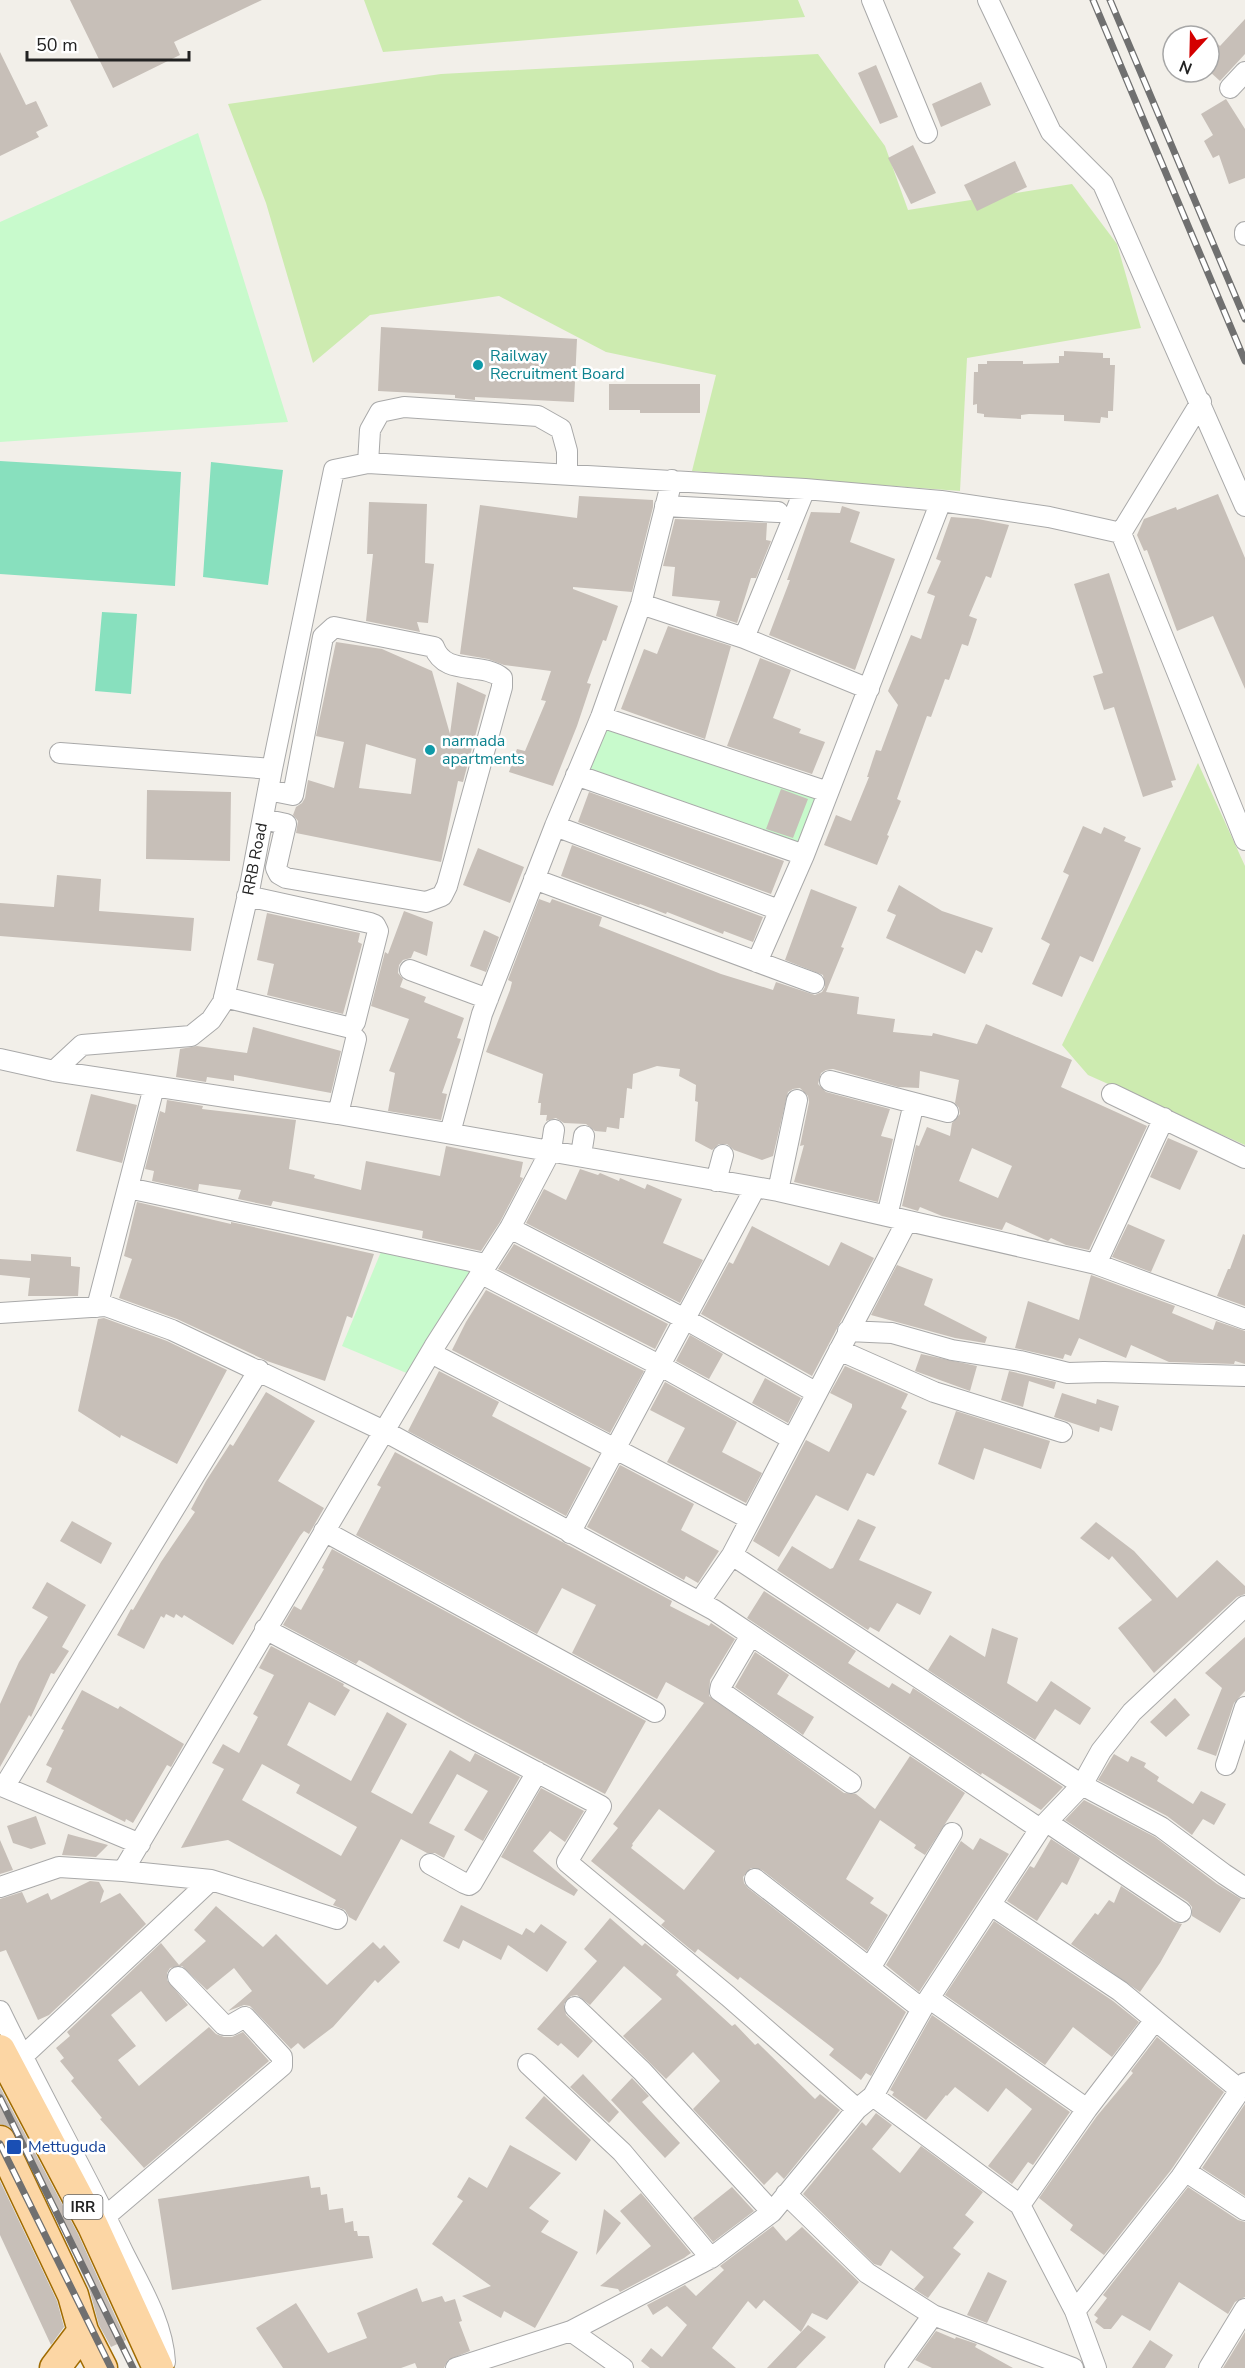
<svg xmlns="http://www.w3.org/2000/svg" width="1245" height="2368" viewBox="0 0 1245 2368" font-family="'Nunito Sans',sans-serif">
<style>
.grass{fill:#cdebb0}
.park{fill:#c8facc}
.pitch{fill:#88e0be}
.building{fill:#c7bfb8;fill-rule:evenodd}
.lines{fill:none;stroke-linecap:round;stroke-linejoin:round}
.minor-casing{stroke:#a9a9a9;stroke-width:22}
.primary-casing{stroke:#a06b00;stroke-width:33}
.minor{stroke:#fff;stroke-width:20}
.primary{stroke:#fcd6a4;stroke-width:30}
.rail-casing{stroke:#707070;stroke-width:7}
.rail{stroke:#fff;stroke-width:4.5;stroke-dasharray:14;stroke-linecap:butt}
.culture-dot{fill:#0f9aa8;stroke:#fff;stroke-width:2}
.transit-dot{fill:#1a4fb4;stroke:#fff;stroke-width:2}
.labels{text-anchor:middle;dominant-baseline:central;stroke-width:5;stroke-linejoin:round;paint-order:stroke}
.shield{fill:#fff;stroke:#646464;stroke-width:1.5}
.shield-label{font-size:15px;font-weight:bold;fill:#222}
.culture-label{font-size:16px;fill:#0d838f;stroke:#fff;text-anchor:start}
.street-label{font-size:16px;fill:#222;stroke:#fff}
.transit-label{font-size:16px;fill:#164399;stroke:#fff;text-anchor:start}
</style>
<rect width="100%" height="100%" fill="#f2efe9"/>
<path class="grass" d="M364,0H798L805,17L383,52Z
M818,54L885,146L908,210L1072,184L1117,244L1141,328L967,358L960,491L692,471L716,375L606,352L499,296L370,315L313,363L266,203L228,104L441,74Z
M1198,763L1245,866V1145L1088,1075L1062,1045Z"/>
<path class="park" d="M198,133L288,422L0,442V222Z
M601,717L828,792L804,855L576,775Z
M383,1247L485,1264L416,1377L342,1346Z"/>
<path class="pitch" d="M0,461L181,472L175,586L0,574Z
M211,462L283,470L268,585L203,577Z
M102,612L137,614L131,694L95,691Z"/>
<path class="building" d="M70,0H262L174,42L180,55L113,88Z
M1245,19V54L1220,81L1209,71V35L1220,46Z
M0,52L26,105L36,101L48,126L36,132L39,137L0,156Z
M876,65L898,117L880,124L858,73Z
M981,82L991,105L941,127L932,104Z
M1226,99L1245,129V178L1229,184L1219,155L1213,158L1204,141L1213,135L1201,114Z
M913,145L936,193L911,204L888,158Z
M1015,161L1027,187L977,211L964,185Z
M381,327L577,339L574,402L475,397V400L455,398V395L378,391Z
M1064,351L1103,353V358H1110V365H1115L1113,411H1108V418L1101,417L1100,423L1064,421V415L1029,414L1021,415V419L984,417V414L977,413V404L973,405L974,372H978V364H987V361H1023V364L1059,363V356H1064Z
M609,384H700V413H640V410H609Z
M1218,494L1245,558V689L1213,616L1177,631L1147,550L1144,551L1137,535L1144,519L1176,507L1177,510Z
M579,496L653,500V507L632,592L573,587V589L618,606L606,641L603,640L587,683L591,684L577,726L553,786L509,772L517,749L525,751L546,701L541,700L551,671L504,665L488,659L460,654L480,505L577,518Z
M369,502L427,504L425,563L434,564L428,623L417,622L420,632L366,621L373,554H367Z
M842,506L860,512L850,542L895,559L855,670L769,635L790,580H787L811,512L840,513Z
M951,517L978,519L1009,525L991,578L986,576L969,616L977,619L968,646L962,644L949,680L945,679L931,717L927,716L897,799L901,801L887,835L889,836L877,865L824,845L836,815L851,821L869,777H867L876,750L881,751L898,705L888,691L911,635L921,639L935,596L927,593L941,561L936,559Z
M675,519L767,523L766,540L771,541L756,578H751L737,623L716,616L720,601L672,596L675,567L663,566Z
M1109,573L1176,780L1171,781L1173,787L1143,797L1114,707L1104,710L1093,676L1103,673L1074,584Z
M668,626L731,646L705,739L621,709L644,649L657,654Z
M336,642L382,649L432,671L450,734L457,682L486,695L463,782L458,781L441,862L296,833L298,821L293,815L296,807L302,803L305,798L308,780L334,788L344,742L316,736ZM366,744L416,759L411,794L359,788Z
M760,658L791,670L773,718L801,729L799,733L825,742L812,774L727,746Z
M781,789L808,799L793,838L766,829Z
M147,790L231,792L230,861L146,859Z
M589,792L784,861L771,894L578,822Z
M1083,826L1101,834L1104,827L1126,837L1124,841L1141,848L1093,962L1080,956L1062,997L1032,984L1050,944L1041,939L1069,875L1063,872Z
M572,845L763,917L753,942L724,931L723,934L667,912L666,914L640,904L639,905L561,876Z
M478,848L524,867L510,903L463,885Z
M57,875L101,879L99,911L194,918L191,951L0,936V903L54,907Z
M899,885L942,911L993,928L982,953L976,950L965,974L886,938L896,915L887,911Z
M811,889L857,907L841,947L844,948L826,992L859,997L857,1014L895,1019L893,1032L932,1036L933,1033L977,1044L986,1024L1072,1060L1061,1087L1147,1126L1089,1250L1066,1245L1051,1238L1048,1241L1006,1222L1002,1230L942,1216L920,1207L918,1211L902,1206L916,1145L919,1146L927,1127L950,1136L952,1123L960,1114L959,1108L955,1103L959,1080L920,1071L919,1088L898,1087L833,1069L826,1070L821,1073L818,1084L826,1092L890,1109L881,1136L893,1139L878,1202L794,1182L804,1145L800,1146L809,1102L808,1096L800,1088L793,1089L788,1092L773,1156L762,1160L734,1150L727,1144H719L712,1150L695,1141L698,1102L695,1101L696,1085L679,1076L680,1069L657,1066L633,1074L632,1089L627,1088L624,1118H620L619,1129L607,1127L606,1132L595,1131L586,1124L564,1123L556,1118L546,1121L547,1115H540L541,1103H538L543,1074L486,1052L510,990L512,982L508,980L539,899L550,903L552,899L602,917L599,926L721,974L773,990L776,982L815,995L822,992L825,987L823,975L785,960ZM972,1148L1012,1166L998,1198L959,1181Z
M404,911L433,922L427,956L414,951L411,958L403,960L399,965L398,973L403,979L400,987L426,997L424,1002L464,1018L457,1038L461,1039L442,1093L447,1094L441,1120L388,1111L395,1073L389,1071L409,1019L371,1006L385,952L388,954Z
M267,913L360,933L358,942L362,944L343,1014L267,995L274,964L257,960Z
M484,930L499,937L486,972L470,966Z
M253,1027L341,1051L331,1093L234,1075V1081L207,1077L206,1082L176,1077L180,1049L197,1046L247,1053Z
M91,1094L137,1105L122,1163L76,1151Z
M167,1100L203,1106L202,1109L296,1120L289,1169L315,1175L314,1178L361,1190L366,1161L440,1176L446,1146L523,1162L520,1177L523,1178L500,1222L481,1251L422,1238L423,1231L273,1201L271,1206L238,1199L241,1190L199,1184L198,1191L152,1181L154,1171L145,1169L160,1111L165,1113Z
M1168,1138L1198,1151L1180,1190L1150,1177Z
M580,1169L598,1175L600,1173L619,1181L620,1178L645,1189L647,1184L682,1199L663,1243L703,1260L680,1303L526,1223L544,1189L566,1200Z
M137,1202L231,1224V1222L374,1254L352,1318L347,1316L325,1381L267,1361L177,1319L119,1298L132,1259L124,1256Z
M1128,1224L1165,1240L1151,1272L1112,1257Z
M752,1226L829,1266L841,1242L874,1258L812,1376L701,1314L729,1262L733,1264Z
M1243,1234L1245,1235V1306L1217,1296L1228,1269H1230Z
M514,1244L668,1324L655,1349L498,1269Z
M31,1254L71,1257V1266L80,1267L78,1296H28L30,1278L0,1275V1259L31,1261Z
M897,1265L933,1279L924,1305L987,1337L985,1343L955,1338L871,1315Z
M1091,1275L1175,1306L1172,1313L1213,1330L1216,1321L1245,1331V1364L1235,1361L1234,1364L1169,1362L1131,1345L1126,1358L1079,1338L1071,1356L1065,1354L1063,1359L1015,1348L1028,1301L1079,1320Z
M486,1290L644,1371L610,1433L452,1350L466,1322Z
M104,1318L167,1341L227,1370L177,1464L121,1435L120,1438L78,1411L98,1319Z
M690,1335L723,1354L709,1379L676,1361Z
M921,1354L977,1366L970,1391L915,1371Z
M845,1366L908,1394L901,1408L907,1411L874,1476L867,1473L848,1511L816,1495L779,1557L753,1541L806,1440L829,1452L852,1407V1404L830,1393Z
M439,1371L499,1402L492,1416L591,1468L566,1516L408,1431Z
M1009,1371L1056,1382L1054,1389L1029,1381L1023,1407L1001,1400Z
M765,1378L801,1398L788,1423L752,1403Z
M665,1382L737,1422L722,1452L762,1473L746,1503L667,1462L685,1428L650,1410Z
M266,1392L315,1421L278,1481L324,1508L309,1534L304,1531L300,1536L233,1645L184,1615L182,1618L176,1614L174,1618L166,1614L164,1618L161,1616L144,1649L117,1635L131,1609L133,1610L161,1562L195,1512L191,1509L206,1481L230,1444L233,1446Z
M1062,1393L1096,1404L1097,1399L1119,1406L1112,1431L1100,1427L1099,1432L1054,1417Z
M956,1411L1050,1441L1041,1469L984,1448L974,1480L938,1464Z
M395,1452L672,1601L670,1606L709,1626L711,1623L735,1639L710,1680L709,1696L844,1793L856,1794L875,1809L910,1756L965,1793L925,1855L914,1848L916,1845L880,1820L846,1879L874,1898L870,1903L888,1915L867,1951L762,1870L751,1868L743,1877L744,1883L748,1888L906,2012L871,2076L866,2073L861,2080L829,2055L834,2049L781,2008L740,1977L738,1980L698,1949L695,1953L661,1925L665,1921L591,1861L618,1828L613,1824L704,1703L666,1682L657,1699L572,1653L596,1605L562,1588L537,1634L356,1535L381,1487L377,1485ZM659,1809L715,1851L684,1890L631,1848L633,1845L632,1844Z
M620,1465L694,1504L681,1530L719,1551L698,1583L686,1576L684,1580L587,1527Z
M858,1519L876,1527L859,1560L932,1592L920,1615L897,1603L879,1632L870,1627L868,1630L777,1570L792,1546L830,1569L833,1568Z
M72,1521L112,1543L101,1564L60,1541Z
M1096,1522L1134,1551L1177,1598L1217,1560L1245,1586V1594L1237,1597L1154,1673L1118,1628L1152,1600L1112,1556L1109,1560L1080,1538Z
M332,1549L646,1721L605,1794L466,1721L359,1660L356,1664L283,1625L294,1606L301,1610L324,1569L322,1568Z
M47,1582L86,1605L62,1647L69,1651L54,1674L51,1673L31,1717L29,1715L0,1767V1704L19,1662L48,1617L32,1608Z
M764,1591L856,1651L848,1663L889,1688L892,1683L910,1694L913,1688L1063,1787L1041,1810L982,1773L981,1775L747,1618Z
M992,1628L1018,1638L1007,1683L1037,1702L1051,1681L1091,1708L1080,1725L1055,1709L1035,1740L928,1670L950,1635L985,1657Z
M1245,1637V1691L1234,1703L1216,1756L1197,1749L1222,1688L1205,1673Z
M271,1646L344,1684L343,1686L350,1690L335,1716L309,1702L287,1745L351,1781L387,1712L407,1724L371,1792L412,1814L450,1750L470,1762L475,1753L520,1777L483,1841L464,1830L488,1791L457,1774L429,1823L455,1836L444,1858L435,1853H427L401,1839L356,1921L349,1917L345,1910L333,1905L336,1900L228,1840L181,1848L224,1769L212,1763L223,1744L239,1753L258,1717L253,1714L274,1675L259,1668ZM262,1764L300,1785L296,1793L357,1827L341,1856L242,1800Z
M755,1652L789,1675L777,1694L814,1717L803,1735L735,1687Z
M82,1690L118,1709L120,1706L184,1744L171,1767L167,1765L133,1823L126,1819L125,1822L46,1782L52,1768L46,1765L64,1730L61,1729Z
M1175,1698L1190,1715L1166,1737L1150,1722Z
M1114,1754L1128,1762L1131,1756L1146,1763L1144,1767L1159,1777L1157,1781L1193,1804L1201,1791L1226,1804L1214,1825L1203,1819L1192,1835L1167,1816L1098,1780Z
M541,1788L584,1811L565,1842L550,1831L533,1851L578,1890L574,1896L501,1857Z
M1084,1800L1155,1837L1217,1884L1241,1899L1220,1933L1192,1916V1907L1188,1902L1065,1820Z
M36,1816L46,1844L31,1849L13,1843L7,1826Z
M68,1834L108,1845L96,1857L62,1855Z
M980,1838L1009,1854L919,1992L886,1965L961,1841L973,1850Z
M1051,1839L1080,1858L1067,1885L1062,1882L1037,1921L1007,1901L1030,1866L1034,1868Z
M0,1840L13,1870L0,1874Z
M90,1881L99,1882L104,1891L100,1903L120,1893L146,1924L49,2015L38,2020L6,1950L0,1952V1899L22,1892L27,1903L48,1893L51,1900Z
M1121,1886L1174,1922L1182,1924L1160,1963L1140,1992L1071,1944L1095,1913L1098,1915L1109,1900L1114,1903Z
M461,1905L522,1935L526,1928L534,1933L541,1924L567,1942L547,1972L508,1945L501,1960L463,1940L459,1949L443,1941Z
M216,1906L263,1947L276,1934L327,1985L373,1942L380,1949L384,1945L400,1962L378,1983L375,1980L333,2027L304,2049L298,2043L291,2049L250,2006L244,2005L228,2011L252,1991L234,1968L207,1990L182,1966L170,1968L167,1973V1980L188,2005L166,2022L141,1991L111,2015L136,2046L118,2060L139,2086L209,2027L216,2034L224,2037H232L243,2032L269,2061L144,2168L100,2119L102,2118L71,2081L74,2078L60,2061L64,2058L56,2048L70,2036L67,2032L161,1943L179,1965L206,1941L194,1930Z
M610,1918L642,1946L645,1943L679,1971L676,1975L732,2026L735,2024L755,2045L758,2043L815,2099L820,2094L840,2110L784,2179L777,2172L764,2185L693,2109L720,2081L693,2052L666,2079L623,2036L662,1999L624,1966L590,2005L577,1995L571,1996L564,2004L566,2015L593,2041L578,2058L561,2043L558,2046L537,2029L597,1961L584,1949Z
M994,1921L1113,2001L1139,2022L1112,2057L1073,2027L1045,2065L945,1995Z
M932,2015L1070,2112L1033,2165L1028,2162L1012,2184L988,2166L1032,2109L1006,2088L988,2112L955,2087L947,2096L946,2095L926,2120L892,2095L894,2092L890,2090Z
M1157,2037L1224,2092L1171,2170L1104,2255L1070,2230L1073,2225L1039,2198L1097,2116L1133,2073L1131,2071Z
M583,2074L619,2112L609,2123L570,2087Z
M632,2078L649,2096L642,2102L680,2143L665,2158L611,2100Z
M0,2087L78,2234L126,2340L111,2347L99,2325L89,2288L16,2134L9,2127L0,2124Z
M544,2096L591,2140L576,2161L525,2118Z
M1245,2104V2196L1202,2168Z
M876,2113L892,2125L872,2149L900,2173L921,2146L983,2192L965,2215L974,2222L953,2248L961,2254L928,2298L914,2289L924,2277L891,2250L881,2266L874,2264L803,2194L862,2122L866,2126Z
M510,2145L561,2173L529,2208L549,2221L541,2232L578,2252L535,2328L504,2311L501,2318L462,2296L491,2286L432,2244L463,2201L457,2197L469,2177L487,2188Z
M309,2176L311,2188L320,2187L321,2195L327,2194L329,2210L343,2208L345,2223L353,2221L354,2231H357L358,2236H369L373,2258L172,2290L158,2199Z
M0,2181L57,2301L64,2327L51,2345L0,2235Z
M732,2187L754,2211L713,2242L693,2218Z
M1188,2187L1238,2220L1245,2222V2297L1235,2302L1228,2314L1179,2282L1150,2331L1122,2315L1111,2329H1104L1095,2322L1098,2318L1094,2315L1107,2298L1103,2295Z
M641,2193L691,2253L684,2258L620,2292L618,2289L600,2286L651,2246L620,2211Z
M604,2209L621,2223L596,2255Z
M773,2226L786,2241L802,2227L859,2282L827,2320L812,2313L801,2332L764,2300L756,2309L748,2301L712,2348L736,2368H650L641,2361L651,2348L662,2357L687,2325L667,2306L653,2315L647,2305L685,2285L696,2296L724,2270L720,2266Z
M988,2272L1007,2281L987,2323L967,2315Z
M417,2288L422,2302L442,2296L445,2302L455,2299L462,2321L459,2322L470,2351L448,2360L444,2368H417L415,2363L401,2368H283L256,2328L296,2303L328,2353L367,2338L357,2313Z
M808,2325L826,2337L796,2368H767Z
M936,2331L955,2339L956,2337L977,2344L975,2347L1013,2368H932L915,2360Z
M1245,2332V2368H1223Z
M1150,2340L1173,2355L1165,2368H1132Z"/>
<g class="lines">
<g class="minor-casing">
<path id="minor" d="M872,0L927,133
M988,0L1051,132L1103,184L1245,506
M1230,88L1245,72
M1245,232V235
M368,463L370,430L380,412L404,407L538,416L561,429L567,451V473
M665,506L778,512
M1121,533L1245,840
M641,604L744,638L869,689
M744,638L805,489
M601,717L828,792
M60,753L272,769
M576,775L804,855
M263,819L286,824L276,868L279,874L286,878L426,902L442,896L447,886L502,687V678C482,661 445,677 434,647L334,627L323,637L293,795L268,790
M555,826L779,910
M534,879L814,983
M757,962L804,855L941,501
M410,970L488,999
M224,997L347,1027L352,1026L355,1022L378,931L375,925L370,923L247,896
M0,1059L54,1071L338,1114L778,1191L1096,1264L1245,1319
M54,1071L82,1045L191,1036L211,1020L223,1002L250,886L272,769L334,470L368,463L805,489L941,501L1049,517L1121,533L1201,402
M830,1081L914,1103L887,1216
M1112,1094L1245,1158
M914,1103L948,1112
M338,1114L356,1039
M450,1133L482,1014L555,826L601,717L641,604L672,480
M581,1155L584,1136
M716,1181L723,1155
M128,1188L485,1264
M778,1191L797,1100
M510,1228L683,1318L817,1393
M1096,1264L1164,1118
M480,1273L659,1365L792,1439
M97,1307L154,1087
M0,1313L106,1306L172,1330L384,1431L714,1610L1040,1829
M848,1331L892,1333L952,1350L1020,1361L1068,1373L1104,1372L1245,1376
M839,1350L934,1392L1062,1432
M431,1353L750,1519
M324,1531L655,1712
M570,1533L755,1188
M732,1555L1082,1785L1161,1827L1224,1874L1245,1888
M700,1601L732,1555L907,1221
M265,1629L601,1806L567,1862L728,1996L857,2109
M751,1635L721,1686L720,1691L851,1783
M1226,1765L1245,1707
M1047,1822L1181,1912
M140,1844L4,1787L259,1370
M430,1864L464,1883L469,1885L472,1883L537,1772
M123,1871L434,1347L510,1228L551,1150L554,1130
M755,1879L922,2009
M0,1887L59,1867L123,1871L211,1880L337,1919
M991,1905L1120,1991L1239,2089
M870,1968L952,1833
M930,1999L1087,2109
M575,2007L642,2071L772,2212
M0,2011C39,2092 84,2171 123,2252C140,2286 163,2323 165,2362
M22,2057L211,1880
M528,2064L622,2152L711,2258
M873,2096L1020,2205L1075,2311L1096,2368
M1185,2171L1245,2210
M786,2194L867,2273L933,2315L1073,2368
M1020,2205L1087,2109L1155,2020
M106,2216L282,2066V2057L245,2017L231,2025H224L178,1977
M1075,2311L1181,2177L1245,2083
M571,2331L623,2368
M456,2368L571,2331L711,2258L772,2212L857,2109L873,2096L922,2009L1040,1829L1082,1785L1101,1751L1132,1712L1245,1606
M895,2368L933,2315
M1209,2368L1245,2309"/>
</g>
<g class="primary-casing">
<path id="primary" d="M0,2050L93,2226L158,2368
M0,2141L73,2295L83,2331L102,2368
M55,2368L83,2331"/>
</g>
<use href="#minor" class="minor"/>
<use href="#primary" class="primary"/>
<g class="rail-casing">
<path id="rail" d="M1093,0L1245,361
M1110,0L1245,319
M0,2098L133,2368
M0,2144L111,2368"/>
</g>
<use href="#rail" class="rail"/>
</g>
<g class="culture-dot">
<circle cx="478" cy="365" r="6"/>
<circle cx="430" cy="750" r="6"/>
</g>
<rect class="transit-dot" x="6" y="2139" width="16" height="16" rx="3"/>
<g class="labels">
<rect class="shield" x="63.5" y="2195" width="39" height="24" rx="4.5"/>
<g class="shield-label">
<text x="83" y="2207">IRR</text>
</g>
<g class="culture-label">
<text x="490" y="356">Railway<tspan x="490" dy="18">Recruitment Board</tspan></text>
<text x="442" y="741">narmada<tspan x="442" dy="18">apartments</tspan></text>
</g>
<g class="street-label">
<text transform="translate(255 859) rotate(-79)">RRB Road</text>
</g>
<g class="transit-label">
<text x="28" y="2147">Mettuguda</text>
</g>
</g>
<g transform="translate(1191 54) rotate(202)"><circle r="28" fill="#ffffff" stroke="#a7a7a7" stroke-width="1.5"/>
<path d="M0-4.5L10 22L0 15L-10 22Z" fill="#d40000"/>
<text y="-9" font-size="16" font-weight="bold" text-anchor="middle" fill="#222222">N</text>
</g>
<path d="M27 51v9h162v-9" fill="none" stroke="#222222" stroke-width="3"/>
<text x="36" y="51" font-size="18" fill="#222222" stroke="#ffffff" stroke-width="4.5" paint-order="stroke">50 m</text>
</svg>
